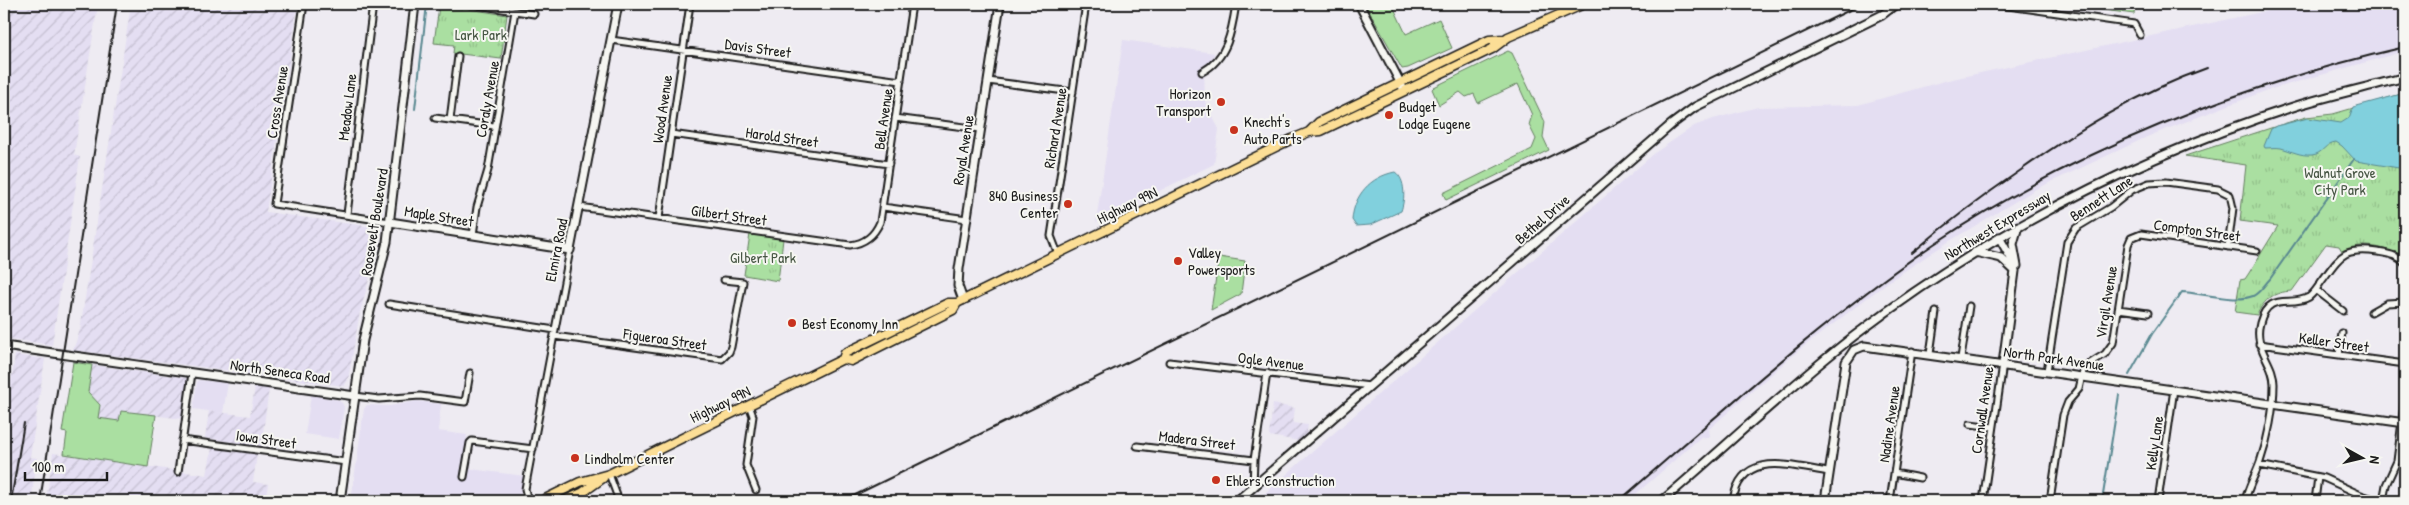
<svg xmlns="http://www.w3.org/2000/svg" width="2409" height="505" viewBox="0 0 2409 505" font-family="'Patrick Hand',sans-serif">
<style>
.built{fill:#e4def2}
.industrial{fill:url(#industrial-furrows)}
.grass{fill:#aadfa1;stroke:#637e5e}
.park{fill:url(#park-tufts);stroke:#637e5e}
.water{fill:#81d0dd;stroke:#598890}
.lines{fill:none;stroke-linecap:round;stroke-linejoin:round}
.stream{stroke:#598890;stroke-width:2}
.street-casing{stroke:#1c1c1c;stroke-width:9}
.secondary-casing{stroke:#1c1c1c;stroke-width:11}
.primary-casing{stroke:#1c1c1c;stroke-width:11}
.street{stroke:#f6f6f2;stroke-width:5}
.secondary{stroke:#f6f6f2;stroke-width:7}
.primary{stroke:#fcde96;stroke-width:8}
.rail{stroke:#1c1c1c;stroke-width:2}
.poi-dot{fill:#c8321e;stroke:#f6f6f2;stroke-width:2}
.labels{text-anchor:middle;dominant-baseline:central;stroke-width:4;stroke-linejoin:round;paint-order:stroke}
.park-label{font-size:15px;fill:#475644;stroke:#f6f6f2}
.street-label{font-size:15px;fill:#1c1c1c;stroke:#f6f6f2}
.poi-label{font-size:15px;fill:#1c1c1c;stroke:#f6f6f2;text-anchor:start}
</style>
<defs>
<pattern id="industrial-furrows" width="10" height="10" patternUnits="userSpaceOnUse" patternTransform="scale(1.25)"><rect width="10" height="10" fill="#e4def2"/><path d="M-1 1l2-2M0 10L10 0M9 11l2-2" fill="none" stroke="#c3becf"/></pattern>
<pattern id="park-tufts" width="24" height="20" patternUnits="userSpaceOnUse" patternTransform="scale(1.25)"><rect width="24" height="20" fill="#aadfa1"/><path d="M3 7l-1-3M5 7V3M7 7l1-3M15 17l-1-3M17 17v-4M19 17l1-3" fill="none" stroke="#92bf8a"/></pattern>
</defs>
<rect width="100%" height="100%" fill="#eeebf2"/>
<filter id="ink" filterUnits="userSpaceOnUse"><feTurbulence type="fractalNoise" baseFrequency=".02" numOctaves="2"/><feDisplacementMap in="SourceGraphic" scale="10" xChannelSelector="R" yChannelSelector="G"/><feConvolveMatrix kernelMatrix="1 2 1 2 8 2 1 2 1" color-interpolation-filters="sRGB"/></filter>
<g filter="url(#ink)">
<path class="built" d="M2299,4H2405V51L2265,91L2149,136L2036,189L1948,242L1888,282L1798,351L1709,429L1710,436L1705,438L1702,436L1628,501H1256L1656,152L1694,126L1713,119L1758,107L1858,105L1948,80Z
M1123,40L1214,53L1213,58L1204,67L1205,102L1219,129L1214,164L1096,222Z
M199,380L228,383L223,413L193,409L197,382Z
M311,395L339,400L342,403L344,407L339,439L305,434Z
M417,401L441,404L438,431L467,435L463,468L524,476L519,501H351L364,409L367,405L390,406Z"/>
<path class="industrial" d="M4,4H98L74,155L80,157L52,345L4,338Z
M131,4H298L266,212L373,227L379,234L376,255L360,312L348,380L344,386L73,350L80,330Z
M15,355L45,359L30,457L37,458L31,501H4V409H7Z
M92,365L186,378L188,380L183,419L121,411L119,421L98,418L88,392Z
M255,387L269,389L261,446L205,438L209,411L250,416Z
M1273,404L1295,408L1293,423L1308,425L1306,436L1300,441L1269,436Z
M212,448L257,454L253,482L268,484L265,501H46L53,453L207,475Z"/>
<path class="grass" d="M1365,4H1392L1406,34L1439,19L1452,48L1408,68L1402,69Z
M2096,4H2135L2134,14L2095,9Z
M1508,51L1512,53L1545,122L1543,137L1549,150L1446,200L1443,193L1532,149L1536,139L1529,125L1532,115L1518,84L1478,103L1474,94L1466,97L1460,92L1439,105L1432,89L1434,87Z
M1219,257L1245,261L1241,294L1211,310Z
M73,362L92,365L88,392L100,405L98,418L119,421L121,411L156,415L148,467L64,454L67,433L62,432Z"/>
<path class="park" d="M439,6L462,9L465,6L468,9L507,15L501,59L453,53L454,45L434,43Z
M2405,93V259C2389,247 2360,241 2342,251L2339,246L2326,244L2292,291C2274,292 2264,299 2257,315L2235,312L2240,280L2245,279L2249,273L2278,226L2240,221L2246,165L2185,156L2283,124L2306,117L2333,114Z
M750,234L783,239L778,281L744,275Z"/>
<path class="water" d="M2405,93V169L2356,161L2342,146L2336,142C2325,143 2323,154 2312,155C2300,156 2292,151 2281,148C2276,147 2270,148 2265,148L2264,146L2271,129L2276,126L2308,118L2341,123L2349,118L2353,107Z
M1395,172C1406,179 1405,200 1401,211L1370,225L1356,226L1352,220C1354,195 1370,177 1395,172Z"/>
<g class="lines">
<path class="stream" d="M415,109L427,4
M2129,375L2152,334L2182,292C2201,293 2236,303 2253,296C2260,293 2265,284 2270,279L2354,159
M2102,501L2119,395"/>
<g class="street-casing">
<path id="street" d="M304,4L274,204L390,222
M471,4L534,14
M1994,4L2134,24L2140,35
M611,40L901,81
M1202,72C1228,58 1232,30 1236,4
M988,81L1073,92
M435,118L494,126
M895,118L980,129
M450,120L458,56
M671,134L889,164
M579,207L850,245C865,243 874,236 880,222L912,4
M883,207L967,219
M347,214L373,4
M659,218L690,4
M473,235L477,207L488,170L515,11
M1058,254L1051,236L1086,4
M2316,290L2343,311
M389,304L555,330
M2118,309L2148,313
M2371,312L2387,303L2405,302
M554,336L722,359L729,352L731,347L743,282L724,280
M2259,344L2405,364
M1930,354L1936,312
M2339,355L2342,333
M1961,358L1969,306
M1169,362L1370,386
M2047,371L2067,242L2076,228L2111,207L2132,190L2149,183L2166,182L2218,189L2230,195L2233,208L2228,247
M355,396L379,399L420,396L465,402L470,373
M749,405L753,416L746,465L756,490
M1970,424L1993,427
M182,440L346,462
M1137,446L1254,460
M2259,465L2324,478L2361,495L2380,501
M178,472L192,373
M1894,473L1920,478
M609,474L619,501
M464,477L470,443L472,441L533,449
M1253,486L1254,460L1267,373
M528,501L525,489L570,250
M1733,501C1741,448 1793,467 1829,472
M1890,501L1912,351
M1983,501L2003,364
M2050,501L2063,415L2068,402L2079,389L2084,367L2105,354L2113,343L2128,245L2131,238L2141,234L2257,251
M2158,501L2174,389
M2245,501C2248,487 2255,476 2260,462C2268,439 2274,409 2274,384C2274,361 2253,349 2260,323C2269,290 2290,308 2309,297C2314,293 2318,287 2321,282C2341,255 2343,247 2378,252C2389,254 2398,255 2405,264
M2315,501L2318,477
M2383,501L2386,485L2397,461L2405,398"/>
</g>
<g class="secondary-casing">
<path id="secondary" d="M1359,4L1403,88
M390,222L570,250L618,4
M1999,237L2012,260L2015,271L2003,364
M1975,252L2001,258L2015,271
M2017,266L2013,244L2018,226
M963,300L958,286L959,269L1000,4
M4,346L355,396
M340,501L363,340L387,242L415,4
M1237,501L1672,124L1695,107L1882,15L1896,4
M1662,501C1726,446 1787,388 1854,336C1987,234 2136,157 2296,106C2331,95 2369,87 2405,77
M1825,501L1846,362L1854,350L1864,346L2405,423"/>
</g>
<g class="primary-casing">
<path id="primary" d="M1309,132L1319,122L1489,40L1504,39
M843,359L845,353L948,303H957L1292,139L1309,132L1321,131L1492,49L1508,37L1584,4
M541,501L580,482L609,474L837,362L843,359L851,361L953,310L957,303
M564,501L582,493L603,478"/>
</g>
<use href="#street" class="street"/>
<use href="#secondary" class="secondary"/>
<use href="#primary" class="primary"/>
<path class="rail" d="M1912,253C1947,223 1983,196 2021,170C2079,129 2139,92 2207,68
M11,501L24,423
M40,501L117,4
M843,501L1862,4
M1619,501C1722,412 1822,320 1934,244C2073,151 2242,84 2405,47"/>
</g>
</g>
<g class="poi-dot">
<circle cx="1221" cy="102" r="5"/>
<circle cx="1389" cy="115" r="5"/>
<circle cx="1234" cy="130" r="5"/>
<circle cx="1068" cy="204" r="5"/>
<circle cx="1178" cy="261" r="5"/>
<circle cx="792" cy="323" r="5"/>
<circle cx="575" cy="458" r="5"/>
<circle cx="1216" cy="480" r="5"/>
</g>
<g class="labels">
<g class="park-label">
<text x="481" y="34">Lark Park</text>
<text x="2340" y="172">Walnut Grove<tspan x="2340" dy="17">City Park</tspan></text>
<text x="763" y="257">Gilbert Park</text>
</g>
<g class="street-label">
<text transform="translate(758 48) rotate(8)">Davis Street</text>
<text transform="translate(487 99) rotate(-80)">Coraly Avenue</text>
<text transform="translate(277 102) rotate(-81)">Cross Avenue</text>
<text transform="translate(347 107) rotate(-83)">Meadow Lane</text>
<text transform="translate(662 109) rotate(-82)">Wood Avenue</text>
<text transform="translate(883 119) rotate(-82)">Bell Avenue</text>
<text transform="translate(1055 128) rotate(-81)">Richard Avenue</text>
<text transform="translate(782 137) rotate(8)">Harold Street</text>
<text transform="translate(963 150) rotate(-81)">Royal Avenue</text>
<text transform="translate(2101 198) rotate(-33)">Bennett Lane</text>
<text transform="translate(1127 205) rotate(-26)">Highway 99N</text>
<text transform="translate(729 215) rotate(8)">Gilbert Street</text>
<text transform="translate(439 216) rotate(9)">Maple Street</text>
<text transform="translate(1542 219) rotate(-41)">Bethel Drive</text>
<text transform="translate(374 222) rotate(-81)">Roosevelt Boulevard</text>
<text transform="translate(1997 225) rotate(-31)">Northwest Expressway</text>
<text transform="translate(2197 230) rotate(8)">Compton Street</text>
<text transform="translate(556 250) rotate(-79)">Elmira Road</text>
<text transform="translate(2106 302) rotate(-81)">Virgil Avenue</text>
<text transform="translate(665 339) rotate(8)">Figueroa Street</text>
<text transform="translate(2334 342) rotate(8)">Keller Street</text>
<text transform="translate(2054 358) rotate(8)">North Park Avenue</text>
<text transform="translate(1271 361) rotate(7)">Ogle Avenue</text>
<text transform="translate(280 371) rotate(8)">North Seneca Road</text>
<text transform="translate(720 404) rotate(-26)">Highway 99N</text>
<text transform="translate(1982 410) rotate(-82)">Cornwall Avenue</text>
<text transform="translate(1889 424) rotate(-82)">Nadine Avenue</text>
<text transform="translate(266 439) rotate(8)">Iowa Street</text>
<text transform="translate(1197 440) rotate(7)">Madera Street</text>
<text transform="translate(2154 443) rotate(-82)">Kelly Lane</text>
</g>
<g class="poi-label">
<text x="1211" y="93" text-anchor="end">Horizon<tspan x="1211" dy="17">Transport</tspan></text>
<text x="1399" y="106">Budget<tspan x="1399" dy="17">Lodge Eugene</tspan></text>
<text x="1244" y="121">Knecht's<tspan x="1244" dy="17">Auto Parts</tspan></text>
<text x="1058" y="195" text-anchor="end">840 Business<tspan x="1058" dy="17">Center</tspan></text>
<text x="1188" y="252">Valley<tspan x="1188" dy="17">Powersports</tspan></text>
<text x="802" y="323">Best Economy Inn</text>
<text x="585" y="458">Lindholm Center</text>
<text x="1226" y="480">Ehlers Construction</text>
</g>
</g>
<rect width="2409" height="505" fill="none" stroke="#f6f6f2" stroke-width="20"/>
<rect x="10" y="10" width="2389" height="485" fill="none" stroke="#1c1c1c" stroke-width="2" filter="url(#ink)"/>
<g transform="translate(2362 458) rotate(98)" stroke="#f6f6f2" stroke-width="4" paint-order="stroke">
<path d="M0-4L9 19L0 12L-9 19Z" fill="#1c1c1c"/>
<text y="-8" font-size="14" font-weight="bold" text-anchor="middle" fill="#1c1c1c">N</text>
</g>
<path d="M25 472v8h82v-8" fill="none" stroke="#1c1c1c" stroke-width="2.5"/>
<text x="32" y="472" font-size="15" fill="#1c1c1c" stroke="#f6f6f2" stroke-width="4" paint-order="stroke">100 m</text>
</svg>
